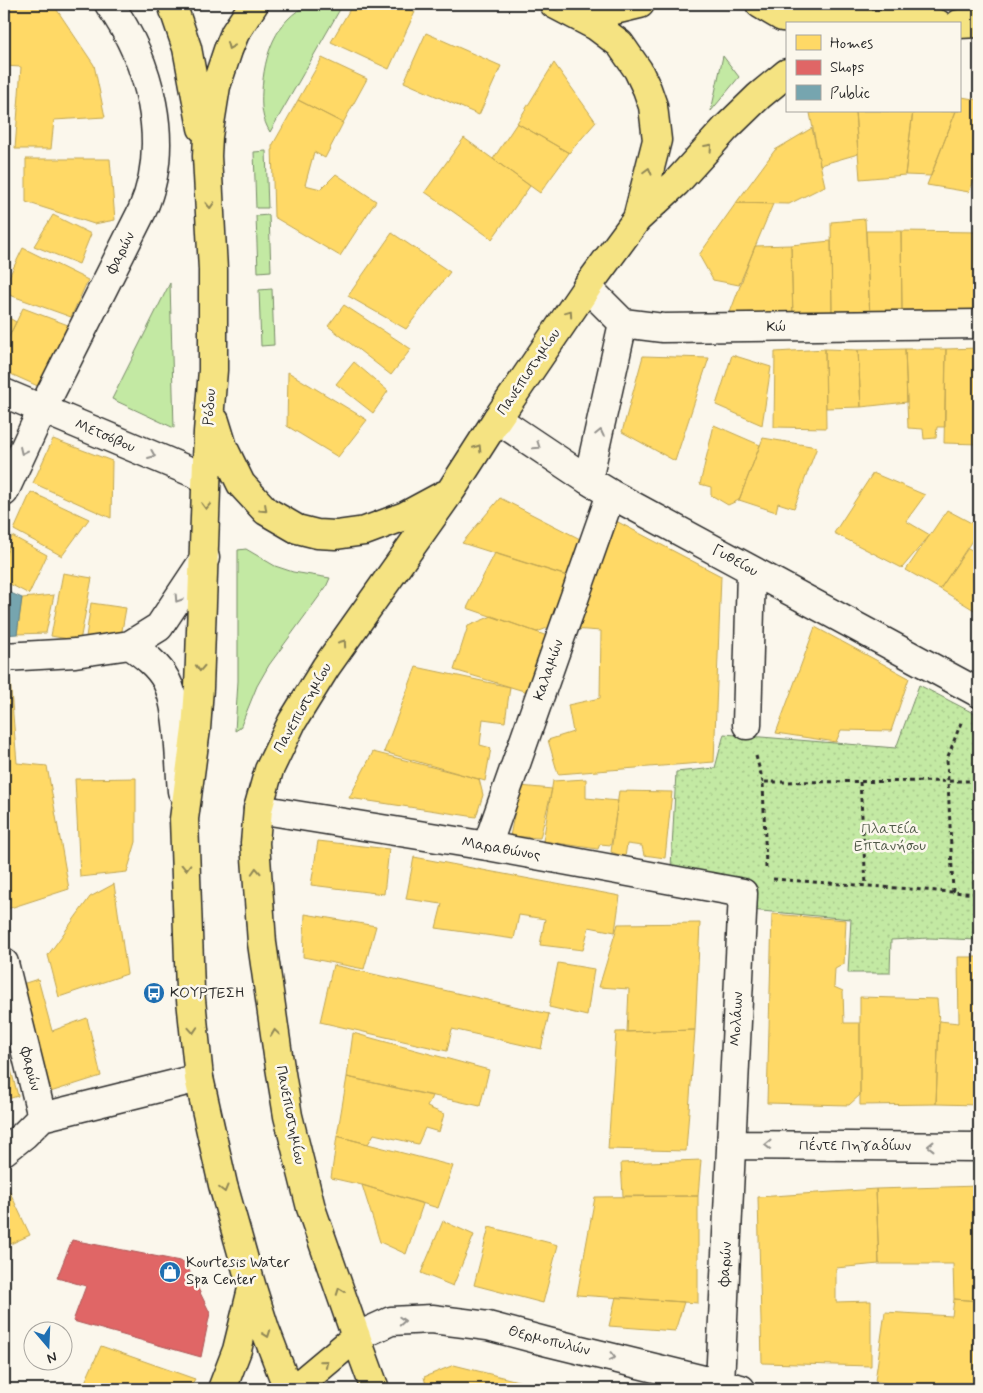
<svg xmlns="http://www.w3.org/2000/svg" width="983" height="1393" viewBox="0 0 983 1393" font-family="Mynerve,sans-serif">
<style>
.grass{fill:#c3e9a3;stroke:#778a67}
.park{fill:url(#park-dots);stroke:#778a67}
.homes{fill:#ffd966;stroke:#bfa554}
.shops{fill:#e06666;stroke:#aa5454}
.public{fill:#76a5af;stroke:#608087}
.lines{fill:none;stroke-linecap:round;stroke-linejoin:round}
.minor-casing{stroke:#2b2b2b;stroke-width:31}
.major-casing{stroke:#2b2b2b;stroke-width:31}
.highway-casing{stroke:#2b2b2b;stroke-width:31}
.path{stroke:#2b2b2b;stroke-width:3;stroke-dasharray:4 4;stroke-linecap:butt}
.minor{stroke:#fbf7ec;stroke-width:28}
.major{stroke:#f5e382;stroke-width:28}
.highway{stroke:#f5e382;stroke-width:28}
.oneway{stroke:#908756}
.oneway2{stroke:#93918c}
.labels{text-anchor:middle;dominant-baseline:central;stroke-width:5;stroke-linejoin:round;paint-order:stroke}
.street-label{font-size:15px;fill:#2b2b2b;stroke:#fbf7ec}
.park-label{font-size:15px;fill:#515a49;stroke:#fbf7ec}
.poi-label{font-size:15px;fill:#2b2b2b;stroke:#fbf7ec;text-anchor:start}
</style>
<defs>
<pattern id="park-dots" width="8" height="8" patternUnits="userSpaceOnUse" patternTransform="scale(1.25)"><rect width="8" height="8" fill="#c3e9a3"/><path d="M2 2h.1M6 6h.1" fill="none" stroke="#a8c88c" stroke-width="1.8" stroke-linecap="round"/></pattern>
</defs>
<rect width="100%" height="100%" fill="#fbf7ec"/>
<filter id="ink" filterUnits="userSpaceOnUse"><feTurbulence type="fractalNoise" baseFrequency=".02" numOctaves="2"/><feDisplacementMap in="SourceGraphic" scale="10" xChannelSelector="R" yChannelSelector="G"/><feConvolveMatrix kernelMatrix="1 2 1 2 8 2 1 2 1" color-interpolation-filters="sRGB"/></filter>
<g filter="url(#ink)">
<path class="grass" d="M310,4H343L270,132C262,119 261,106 262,91C264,56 275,19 310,4Z
M723,56L739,77L711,111Z
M266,151L268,208H256L254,152Z
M269,215L271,271L258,272L256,216Z
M170,283L174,428L112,399Z
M272,289L274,345L261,346L259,290Z
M246,549L275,566L293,572L330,578L326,587L269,665L257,686L240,728L235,731L238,681V550Z"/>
<path class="park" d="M919,685L979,716V940L929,938L891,940L890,973H848L851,919L750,910L671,868L676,772L715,768L724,734L896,748Z"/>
<path class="homes" d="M4,4H53L94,65L105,117L54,120L51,149H15L21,67L4,66Z
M353,4H396L415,12L389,69L331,42Z
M426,33L501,66L479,115L404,82Z
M322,58L367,79L343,123L298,100Z
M554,63L596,122L569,153L517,123Z
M962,97L979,100V169L969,192L927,185L956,111H959V104Z
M298,100L343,123L325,158L314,152L305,185L321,189L336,174L376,201L340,256L274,217L272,146Z
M818,111H855L858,154L820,165L810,113Z
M855,111H913L905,175L860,179Z
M913,111H956L931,176L905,175Z
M517,123L569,153L540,193L493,159Z
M812,128L825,186L789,204L736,203L775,150Z
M464,138L530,186L492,239L425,192Z
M26,159H110L115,220L94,224L26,202Z
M736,203L773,204L739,285L713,280L699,255Z
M53,215L91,234L79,264L34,246Z
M865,219L870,317L832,316L831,222Z
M866,231H901L902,310L897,317H870Z
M901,231L979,232V310H902Z
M392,233L450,272L406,329L348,296Z
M831,241L832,316L793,318L791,245Z
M791,245L793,318H728L755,246Z
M23,248L88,280L71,317L4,293V287Z
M344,305L411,349L391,375L328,326Z
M23,308L68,325L40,387L4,371V347Z
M4,315L16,322L4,347Z
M979,348V444L944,443L946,349Z
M825,349L858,350L861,407L826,408Z
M825,349L826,428L774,427L775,352Z
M905,349H946L945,427H937L936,438L924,439L923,429L908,428Z
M905,349L907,402L861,407L858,350Z
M732,355L771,367L762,425L716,405Z
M643,356L709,358L675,461L622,432Z
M354,362L388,391L373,413L336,384Z
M288,372L367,420L338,457L287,426Z
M714,425L760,445L739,500L728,505L711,495V487L700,484Z
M763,438L817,447L794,508L778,503L776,512L739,500Z
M53,439L112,461L111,518L33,483Z
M873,473L925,495L906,521L930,535L902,568L834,533Z
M31,492L89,519L62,556L14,530Z
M500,498L584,541L576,579L462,543Z
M947,510L979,527V530L940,589L906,570Z
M616,521L721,576L714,762L558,774L548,740L573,732L568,705L600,698L601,631L572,629Z
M12,536L47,555L29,594L4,581V561Z
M968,548L979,554V613L940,589Z
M495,553L571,577L555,625L537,632L467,608Z
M63,573L92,578L80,641L51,636Z
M54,595L46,633L17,634L22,598Z
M91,603L126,608L120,642L86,637Z
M492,616L550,637L534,694L454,670L468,626Z
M815,627L909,678L891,731L841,730L836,742L776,733Z
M416,667L510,687L505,722L483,719L480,745L491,748L485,781L384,752Z
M10,679L17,763L47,766L69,889L4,910V680Z
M373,752L479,779L483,795L476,817L349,798Z
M136,778V842L127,872L80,877L75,779Z
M586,779V798L618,801L611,845L600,844L598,849L543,841L553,781Z
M520,786L552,789L540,838L510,836Z
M619,791L672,792L665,858L644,855L642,846L627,844L625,857L611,852Z
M318,841L389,849L384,894L311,885Z
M414,857L620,896L615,932L589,927L583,950L540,945L545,919L519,915L514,939L436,928L442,904L406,899Z
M114,884L127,974L59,997L48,955L90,897Z
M305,914L376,926L364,969L303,957Z
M772,914L846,920L844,964L835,969L834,987L843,991L844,1023H860V1095L849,1105L767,1103Z
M700,923L695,1030L627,1032L629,989L599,987L618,924Z
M958,957H979V1105L936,1104L939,1021L959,1023Z
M558,963L594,969L587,1016L549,1007Z
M333,965L549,1014L541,1049L452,1029L447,1051L320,1022Z
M38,979L52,1031L87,1018L101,1076L44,1094L16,986Z
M860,997L937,999L939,1021L936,1104L860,1105Z
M695,1030L686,1151L608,1149L616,1032Z
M353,1033L489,1070L480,1106L347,1077Z
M4,1044L18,1096L4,1100Z
M347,1077L432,1096L427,1107L444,1114L439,1132L425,1128L418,1144L374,1134L368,1144L337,1136Z
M337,1136L453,1166L438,1208L362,1185L331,1178Z
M701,1160L698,1196H623L621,1163Z
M362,1185L423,1204L406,1254L380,1242Z
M979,1186V1301L954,1299L953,1264H879L876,1189Z
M8,1188L30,1235L4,1247V1190Z
M876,1189L879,1264L836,1268V1302L871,1301V1366L762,1363L758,1197Z
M698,1196V1303L577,1295L595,1197Z
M443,1221L474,1235L453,1286L421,1273Z
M489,1227L558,1245L543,1303L474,1285Z
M616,1297L684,1302L675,1331L609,1326Z
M954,1299L979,1301V1389H917L875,1381L885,1312L952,1316Z
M101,1346L195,1379L189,1389H82Z
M454,1365L530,1384L531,1389H427L424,1377Z"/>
<path class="shops" d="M72,1240L185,1262L210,1313L201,1357L73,1321L86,1286L57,1278Z"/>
<path class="public" d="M4,590L22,598L17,634L4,635Z"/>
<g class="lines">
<g class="minor-casing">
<path id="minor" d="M587,287L623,323L663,328L979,324
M4,393L206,478
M497,419L588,480L611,494L979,693
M588,480L623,323
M4,492L42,410L142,211C172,144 150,61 109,4
M130,645C144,655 158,665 166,680C180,706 179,761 182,791
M4,657L75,653L130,645L159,627L205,558
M747,725L751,570
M258,809L487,846L743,893L720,1383
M487,846L611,494
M4,963L42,1117
M731,1145L979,1147
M4,1151L24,1135L42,1117L199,1078
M356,1337L391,1321L432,1319L488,1326L548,1342L741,1389"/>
</g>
<g class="major-casing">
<path id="major" d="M172,4L187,48L202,128
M254,4L235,33L228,50L216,86L208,136L207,156L213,270V370L208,432L199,688L196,729L184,819L190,990L199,1078L223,1185L252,1288L265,1329L288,1389
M554,4L596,26L620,44L638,70L647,89L653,106L657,140L637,219
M760,4L782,17L877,24L929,22L938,24
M572,8L611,11L640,4
M959,24L979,23
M215,421L223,447L241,484L266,511L297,529L317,534L336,535L365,531L405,516L444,495
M222,1389L237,1350L252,1289
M294,1389L356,1337L311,1208L288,1116L278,1055L262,943L255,843L258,809L269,770L292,722L326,667L452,489L497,419L587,287L637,219L676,183L726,128L759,96L787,73"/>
</g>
<g class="highway-casing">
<path id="highway" d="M356,1337L375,1389"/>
</g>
<path class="path" d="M756,756L763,782
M860,782L866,885
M766,868L763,782L979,781
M773,879L979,894
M953,892L947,759L962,720"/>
<use href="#minor" class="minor"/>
<use href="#major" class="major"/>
<use href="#highway" class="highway"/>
</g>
<defs><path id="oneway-chevron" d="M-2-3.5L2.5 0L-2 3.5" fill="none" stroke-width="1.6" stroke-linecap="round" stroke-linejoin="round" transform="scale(1.25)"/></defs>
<g class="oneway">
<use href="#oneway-chevron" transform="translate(230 46) rotate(112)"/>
<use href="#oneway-chevron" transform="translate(709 147) rotate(-48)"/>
<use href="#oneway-chevron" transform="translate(648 171) rotate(-74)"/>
<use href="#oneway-chevron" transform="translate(210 205) rotate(87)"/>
<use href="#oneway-chevron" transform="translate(569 313) rotate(-55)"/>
<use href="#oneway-chevron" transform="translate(478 448) rotate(-58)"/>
<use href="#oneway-chevron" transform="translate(206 506) rotate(91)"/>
<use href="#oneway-chevron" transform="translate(264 509) rotate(43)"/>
<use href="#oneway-chevron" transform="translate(343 643) rotate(-55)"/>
<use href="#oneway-chevron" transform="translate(200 668) rotate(93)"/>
<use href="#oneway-chevron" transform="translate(186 867) rotate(89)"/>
<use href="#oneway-chevron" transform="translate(256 871) rotate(-93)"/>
<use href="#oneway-chevron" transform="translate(193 1030) rotate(86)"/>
<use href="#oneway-chevron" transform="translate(275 1033) rotate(-98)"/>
<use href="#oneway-chevron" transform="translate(224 1189) rotate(75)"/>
<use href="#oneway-chevron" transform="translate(340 1291) rotate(-110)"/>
<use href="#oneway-chevron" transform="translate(267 1334) rotate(70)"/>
<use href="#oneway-chevron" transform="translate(325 1363) rotate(-40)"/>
</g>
<g class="oneway2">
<use href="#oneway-chevron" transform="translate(600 433) rotate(-77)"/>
<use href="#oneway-chevron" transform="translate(537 446) rotate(34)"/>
<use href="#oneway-chevron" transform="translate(23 451) rotate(115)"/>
<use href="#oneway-chevron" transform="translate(152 455) rotate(23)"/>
<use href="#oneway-chevron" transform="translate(178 599) rotate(123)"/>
<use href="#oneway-chevron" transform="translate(768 1145) rotate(-180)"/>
<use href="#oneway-chevron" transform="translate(931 1146) rotate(-180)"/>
<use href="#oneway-chevron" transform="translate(402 1321) rotate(-3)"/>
<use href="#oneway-chevron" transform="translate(612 1357) rotate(13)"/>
</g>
</g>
<defs>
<g id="bus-disc" transform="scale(1.125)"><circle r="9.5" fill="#1f6fb2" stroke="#fbf7ec"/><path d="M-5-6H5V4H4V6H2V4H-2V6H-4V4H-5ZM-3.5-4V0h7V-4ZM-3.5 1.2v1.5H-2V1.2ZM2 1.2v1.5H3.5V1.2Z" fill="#fff"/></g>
<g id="shop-disc" transform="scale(1.125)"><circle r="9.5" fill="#1f6fb2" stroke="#fbf7ec"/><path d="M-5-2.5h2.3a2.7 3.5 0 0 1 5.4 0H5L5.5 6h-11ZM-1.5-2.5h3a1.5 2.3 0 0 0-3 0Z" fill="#fff"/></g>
</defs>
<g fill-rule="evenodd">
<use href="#bus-disc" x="154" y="993"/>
<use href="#shop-disc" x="170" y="1272"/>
</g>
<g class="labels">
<g class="street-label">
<text transform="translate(121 253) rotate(-63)">Φαρών</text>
<text transform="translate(776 327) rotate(-1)">Κώ</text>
<text transform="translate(529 372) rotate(-56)">Πανεπιστημίου</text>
<text transform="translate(210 407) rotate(-86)">Ρόδου</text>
<text transform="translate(105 436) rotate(23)">Μετσόβου</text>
<text transform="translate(735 561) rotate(29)">Γυθείου</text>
<text transform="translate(549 670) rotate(-71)">Καλαμών</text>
<text transform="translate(303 708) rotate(-60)">Πανεπιστημίου</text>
<text transform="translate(501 849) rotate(10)">Μαραθώνος</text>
<text transform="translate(737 1019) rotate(-87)">Μολάων</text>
<text transform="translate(30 1069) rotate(76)">Φαρών</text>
<text transform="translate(290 1115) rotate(79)">Πανεπιστημίου</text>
<text x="855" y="1146">Πέντε Πηγαδίων</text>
<text transform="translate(726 1264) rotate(-87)">Φαρών</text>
<text transform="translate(549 1341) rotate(14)">Θερμοπυλών</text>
</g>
<g class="park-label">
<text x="890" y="829">Πλατεία<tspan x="890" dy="17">Επτανήσου</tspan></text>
</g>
<g class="poi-label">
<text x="170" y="993">ΚΟΥΡΤΕΣΗ</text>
<text x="186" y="1263">Kourtesis Water<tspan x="186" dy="17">Spa Center</tspan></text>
</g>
</g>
<rect width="983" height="1393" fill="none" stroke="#fbf7ec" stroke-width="20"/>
<rect x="10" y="10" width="963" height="1373" fill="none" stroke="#2b2b2b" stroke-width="2" filter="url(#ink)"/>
<rect x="786" y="22" width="175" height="90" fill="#fbf7ec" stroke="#a8a59f"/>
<rect x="796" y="35" width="25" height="15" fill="#ffd966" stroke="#a8a59f"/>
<text x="830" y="48" font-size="15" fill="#2b2b2b">Homes</text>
<rect x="796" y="60" width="25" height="15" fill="#e06666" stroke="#a8a59f"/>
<text x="830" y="72" font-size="15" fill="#2b2b2b">Shops</text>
<rect x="796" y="85" width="25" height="15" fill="#76a5af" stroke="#a8a59f"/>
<text x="830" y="98" font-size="15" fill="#2b2b2b">Public</text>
<g transform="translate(48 1346) rotate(161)"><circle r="24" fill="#fbf7ec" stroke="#a8a59f"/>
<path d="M0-4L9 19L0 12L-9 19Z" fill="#1f6fb2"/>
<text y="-8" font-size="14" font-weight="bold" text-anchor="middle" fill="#2b2b2b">N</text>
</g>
</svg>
